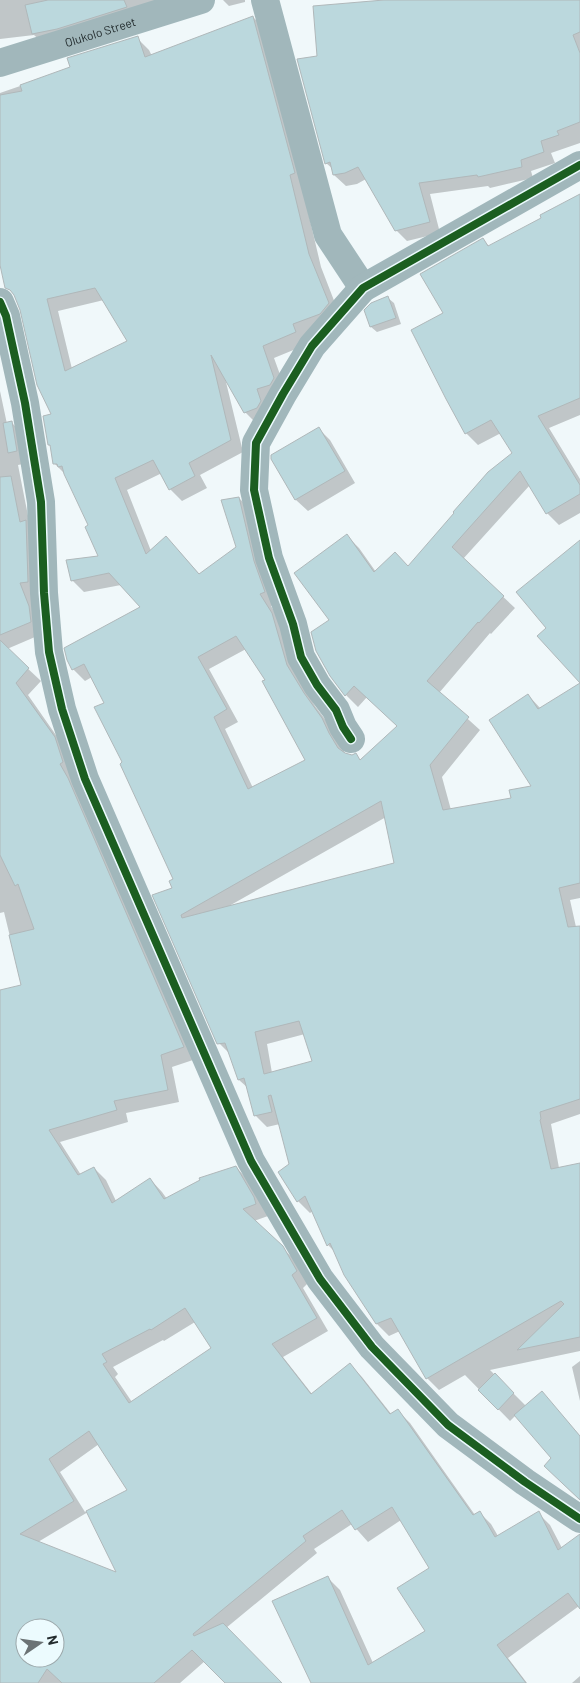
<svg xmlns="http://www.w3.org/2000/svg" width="580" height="1683" viewBox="0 0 580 1683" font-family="Barlow,sans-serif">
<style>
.shadow{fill:#0003;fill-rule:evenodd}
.building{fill:#bbd8dd;stroke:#b0b8ba;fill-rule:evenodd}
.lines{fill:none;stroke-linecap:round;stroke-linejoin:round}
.minor{stroke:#a1b7bb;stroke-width:28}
.cycleway-casing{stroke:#ecfbfe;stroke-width:11}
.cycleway{stroke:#1b5e20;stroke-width:8}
.labels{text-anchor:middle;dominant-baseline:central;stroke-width:4.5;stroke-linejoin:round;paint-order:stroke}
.street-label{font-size:12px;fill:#232c2e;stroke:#ecfbfe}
</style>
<rect width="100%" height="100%" fill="#f0f8fa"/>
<path class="shadow" d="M0,0H198L45,45L34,35L0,39Z
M223,0H245V2L229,6Z
M385,0H580V143L551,153L555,163L531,171L533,178L490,188L488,186L430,194L440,233L407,241L396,230L366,179L357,184L346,186L334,175V170L326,163L319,57Z
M253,17L265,29L321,267L340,316L308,344L274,358L286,391L257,424L245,412L225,378L243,452L200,475L207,488L182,501L170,489L162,473L127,490L151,551L178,550L200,575L238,548L239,498L251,510L276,604L271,606L284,627L299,678L315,706L334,731L346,755H355L361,761L399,727L367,697L358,707L346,695L331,676V621L347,536L359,548L376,572L408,567L514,453L501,433L478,445L466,433L444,314L483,240L490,247L543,218L580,195V415L549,428L580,479V513L559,525L547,513L530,485L463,559L515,608L491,634L490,633L439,693L480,730L442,777L451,810L512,799L533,787L528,695L541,709L580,684V898L570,900L576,927H580V1114L551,1124L559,1168L580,1164V1351L490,1370L526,1406L542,1393L580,1436V1500L545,1466L552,1458L516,1415L510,1421L465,1375L439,1390L427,1378L400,1331L389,1336L377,1324L346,1275L336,1253L328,1245L313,1211L310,1213L298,1201L280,1124L267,1127L255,1115L248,1088L239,1080L231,1055L219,1043L154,896L174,889V879L123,763L106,703L92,677L85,681L73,669L142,607L121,585L84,592L72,580L100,557L90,526L65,474L55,464L52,447L49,445L53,415L22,310L16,296L7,287L0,259V93L72,68L137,38L149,50L152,56ZM104,300L129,342L72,369L58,311ZM246,649L266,680L307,760L253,788L225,729L238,722L209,669ZM386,817L395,864L229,906ZM305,1034L313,1062L272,1073L267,1044Z
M388,298L394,303L401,324L377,332L371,327L366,311Z
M0,391L7,424L12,423L24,435L28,463L18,465L30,526L42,634L7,649L41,681L28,695L67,751L196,1059L172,1067L179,1102L126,1113L128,1122L60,1142L81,1175L94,1168L106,1180L116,1201L150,1179L162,1192L167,1199L236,1167L248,1180L268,1216L254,1221L295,1260L308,1283L303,1288L328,1331L283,1357L312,1394L350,1365L362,1377L392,1415L398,1411L410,1423L475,1515L479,1512L491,1524L498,1536L538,1513L550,1525L562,1548L580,1539V1607L579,1606L508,1658L527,1683H312L328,1578L340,1590L373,1663L427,1631L431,1568L401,1520L368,1542L352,1524L314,1549L317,1553L226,1628L280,1683H227L205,1661L180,1683H0V995L22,986L4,912L0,913ZM195,1322L212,1349L132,1402L115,1377L118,1374L113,1367L163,1340L164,1341ZM99,1444L129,1491L85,1512L60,1472ZM88,1512L119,1575L38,1542ZM25,1628H55V1658H25Z
M319,429L330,440L355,483L308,511L296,500L272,459Z
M580,1361V1401L572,1367Z
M580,1676V1683H572Z"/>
<path class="building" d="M48,0H124L127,7L57,29L32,34L25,5Z
M384,0H580V32L573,35L580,53V122L557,131L559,135L541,141L544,152L521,160L522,167L478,177L477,175L419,183L430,222L395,231L358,167L345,173L333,175L330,162L325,164L297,59L317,56L313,6Z
M253,16L295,173L290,175L309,254L329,303L320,314L293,324L296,332L263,346L274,378L270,385L257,389L261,401L257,408L244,413L211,355L231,440L189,463L195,476L169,490L153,460L115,478L146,554L166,536L199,574L236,547L221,500L239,497L254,561L265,592L260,594L272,613L287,665L304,693L322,718L329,733L338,748L345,753L352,755L356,753L360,760L397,726L354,686L345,696L330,676L316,651L311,632L329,620L294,573L347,534L374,572L395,552L408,566L454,513L453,512L488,472L512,453L491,420L465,434L446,399L411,330L443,313L420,274L483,238L488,246L541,218L540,215L580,194V398L538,416L580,485V494L546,514L520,471L452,547L504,596L479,623L478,622L427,681L469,717L430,765L443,810L511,798L509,790L531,786L489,720L528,694L538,709L580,683L537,636L546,628L516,592L580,540V883L559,888L568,927L580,926V1099L540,1112L541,1119L540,1120L551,1169L580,1163V1337L517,1350L564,1304L561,1301L426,1379L391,1318L376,1324L344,1275L330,1243L327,1246L305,1196L297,1202L278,1172L289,1164L271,1095L268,1096L272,1112L254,1116L244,1078L238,1080L225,1043L217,1044L152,895L172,888L169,881L173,879L120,764L122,762L94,707L104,703L84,664L72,670L67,660L64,648L140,607L109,573L71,581L66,560L98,556L85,527L88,525L64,474L62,466L58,467L57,464H53L50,445H48L43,416L51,414L37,385L20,310L14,295L10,290L5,288L0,265V95L22,91L20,85L70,67L67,58L138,36L145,57ZM95,288L127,341L65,371L47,299ZM236,636L265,680L262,681L305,760L248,789L214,717L227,709L198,657ZM381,801L394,863L182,918L181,915ZM299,1021L312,1061L264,1074L255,1032Z
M388,296L396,318L370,327L364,310L371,303Z
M12,421L17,451L8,453L3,423Z
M319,427L345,471L295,500L271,459V455Z
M11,476L20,522L26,520L28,582L20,583L29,606L31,622L0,635V477Z
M0,640L29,668L16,683L55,737L63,762L60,764L68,778L184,1047L161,1055L168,1090L114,1101L117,1110L49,1130L78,1175L94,1167L112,1203L150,1178L164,1199L200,1180L199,1178L236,1166L254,1197L256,1204L243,1209L283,1246L297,1271L292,1275L317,1318L272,1344L311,1394L350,1363L390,1414L398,1409L473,1515L480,1511L495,1537L539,1511L558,1550L580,1534V1609L568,1593L497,1645L526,1683H311L272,1601L328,1576L368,1665L425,1631L397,1588L429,1568L392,1507L355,1530L342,1510L303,1536L306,1541L193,1634L194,1636L223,1623L282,1683H225L192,1650L154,1683H62L47,1669L38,1683H0V990L21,985L9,935L34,929L18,884L15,886L0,855ZM185,1308L211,1348L129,1403L103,1364L107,1362L102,1354L150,1329L151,1330ZM89,1431L127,1490L86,1511L116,1572L20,1534L74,1501L49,1459ZM25,1628H55V1658H25Z
M495,1373L514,1393L498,1410L478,1390Z
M542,1391L580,1436V1500L544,1466L551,1458L514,1415Z"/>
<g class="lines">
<g class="minor">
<path d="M265,0L328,235L363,288"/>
<path id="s1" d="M0,63L201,0"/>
<path d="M0,302L6,316L25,403L41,502L44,593L49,652L62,709L85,779L251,1161L320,1279L372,1347L448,1425L525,1482L580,1519"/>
<path d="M351,739L343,727L336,710L317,685L301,657L293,624L269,558L254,490L256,443L283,394L312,346L363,288L580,165"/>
</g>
<g class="cycleway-casing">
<path id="cycleway" d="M0,302L6,316L25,403L41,502L44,593L49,652L62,709L85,779L251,1161L320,1279L372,1347L448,1425L525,1482L580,1519
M351,739L343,727L336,710L317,685L301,657L293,624L269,558L254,490L256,443L283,394L312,346L363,288L580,165"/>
</g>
<use href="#cycleway" class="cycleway"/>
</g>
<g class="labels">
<g class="street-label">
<text stroke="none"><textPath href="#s1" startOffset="105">Olukolo Street</textPath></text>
</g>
</g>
<g transform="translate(40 1643) rotate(77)"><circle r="24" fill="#ecfbfe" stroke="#9ca8ab"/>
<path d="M0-4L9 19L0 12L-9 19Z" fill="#6b7375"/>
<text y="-8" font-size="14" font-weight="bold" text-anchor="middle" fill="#232c2e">N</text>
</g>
</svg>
